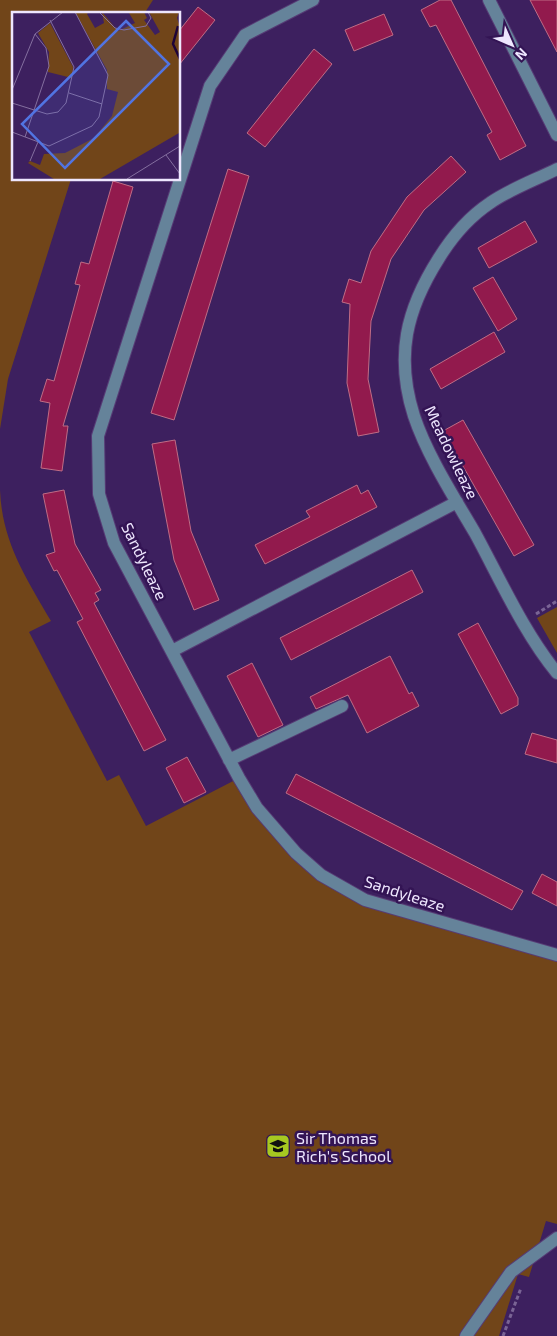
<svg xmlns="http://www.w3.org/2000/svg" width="557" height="1336" viewBox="0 0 557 1336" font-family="'Exo 2',sans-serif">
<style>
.green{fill:#714519}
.building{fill:#921a4d;stroke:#bf6c85}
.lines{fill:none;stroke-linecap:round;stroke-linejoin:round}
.minor-casing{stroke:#563c75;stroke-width:14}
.path{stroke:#7a6495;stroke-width:3;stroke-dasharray:4 2.5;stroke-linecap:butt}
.minor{stroke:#65839a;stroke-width:12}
.labels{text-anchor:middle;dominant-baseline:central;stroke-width:5;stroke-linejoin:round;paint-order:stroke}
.street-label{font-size:16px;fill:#eee6fe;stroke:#331454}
.poi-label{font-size:16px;fill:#eee6fe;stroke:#331454;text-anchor:start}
.inset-river{fill:none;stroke:#1e0338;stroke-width:2.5}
.inset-road{fill:none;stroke:#846f9f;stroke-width:1}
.view{fill:#5174e2;fill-opacity:0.15;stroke:#5174e2;stroke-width:2.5}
.inset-edge{fill:none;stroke:#eee6fe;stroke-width:2.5}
</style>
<rect width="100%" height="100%" fill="#3d205f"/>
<path class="green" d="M0,0H153L144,14H14V179H71L8,379L0,429Z
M0,490C2,542 26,578 51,621L29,632L107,781L119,775L146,826L239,778L296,853L365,900L557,955V1224L546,1221L529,1277L518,1274L499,1336H0Z
M557,607V653L537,618Z"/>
<path class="building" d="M440,0H451L526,146L500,160L487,135L492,132L436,25L430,27L421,10Z
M530,0H557V52Z
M198,7L215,20L179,65V31Z
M384,14L393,35L354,51L345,30Z
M314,49L332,64L265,147L247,133Z
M451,156L466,172L424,210L391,259L371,321L368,379L379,432L358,436L347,383L350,304L342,302L349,279L361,283L371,251L407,197Z
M228,169L249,176L174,420L151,413Z
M113,181L133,187L63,426H68L62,471L41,468L50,403L40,401L47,379L54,381L80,285L75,284L81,262L89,264Z
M525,221L537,242L489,268L478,248Z
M493,277L517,319L498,331L473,288Z
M494,332L505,352L441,389L430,369Z
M463,420L534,545L514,556L443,431Z
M175,440L191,531L219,600L194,610L174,560L152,444Z
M357,485L361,494L368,490L377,507L265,564L255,545L310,517L306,511Z
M64,490L75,544L101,590L95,593L99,600L94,603L166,740L144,751L77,622L83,619L57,570L54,571L46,555L55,552L43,494Z
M412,570L423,592L291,660L280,638Z
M478,623L518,698V705L501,714L458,634Z
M390,656L409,694L412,692L419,706L367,733L348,695L316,709L310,697Z
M252,663L283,725L258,737L227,676Z
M532,733L557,740V763L525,754Z
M187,757L206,792L184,803L166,768Z
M296,774L523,891L512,910L286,793Z
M542,874L557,882V906L532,893Z"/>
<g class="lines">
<g class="minor-casing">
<path id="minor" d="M313,0L245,35L210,86L98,436L99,494L114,543L239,778L257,808L296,853L321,875L365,900L557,955
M489,0L557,135
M557,169C535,180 510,189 490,203C469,217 452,237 439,258C406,310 395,356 414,416C427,455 454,497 475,533C500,579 524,633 557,673
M172,651L457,502
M229,760L342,706
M466,1336L511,1272L557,1238"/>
</g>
<path class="path" d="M536,614L557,601
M503,1336L521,1288"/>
<use href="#minor" class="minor"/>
</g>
<defs>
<g id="school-square" transform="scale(1.25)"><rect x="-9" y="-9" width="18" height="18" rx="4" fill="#a6c821" stroke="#331454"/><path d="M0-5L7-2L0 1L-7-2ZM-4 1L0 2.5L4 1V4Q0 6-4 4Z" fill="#111"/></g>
</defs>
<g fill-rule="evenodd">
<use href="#school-square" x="278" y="1146"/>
</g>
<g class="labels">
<g class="street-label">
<text transform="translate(452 452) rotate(64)">Meadowleaze</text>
<text transform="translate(145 561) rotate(64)">Sandyleaze</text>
<text transform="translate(405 893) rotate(18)">Sandyleaze</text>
</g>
<g class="poi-label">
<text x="296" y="1137">Sir Thomas<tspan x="296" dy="18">Rich's School</tspan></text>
</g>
</g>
<g transform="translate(12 12)">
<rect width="168" height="168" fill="#3d205f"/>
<path d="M63,0H77L75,2L83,16L92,11L90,0L106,19L123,11L117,1L132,0L135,6L132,8L143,23L148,20L137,0H167L165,6L168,15L167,121L88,167H42L16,151L18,149L28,153L32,142L53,141L82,126L100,104L106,80L95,77V58ZM38,11L61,55L60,66L36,60L37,40L26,21Z" fill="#714519"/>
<path class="inset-river" d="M166,14L161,32L168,47"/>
<path class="inset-road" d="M87,0L103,16L112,18L134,14L139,6L136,0M0,78L23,22L51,0M57,81L90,92M0,91L35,102L46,100L54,91L62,55L38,8M0,120L37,134L80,114L87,105L96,63L63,0M13,125L37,54L34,36L23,22M154,143L168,162M18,149L26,130M115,167L168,134"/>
<path class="view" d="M114,9L157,52L53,156L10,112Z"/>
<rect width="168" height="168" class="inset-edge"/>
</g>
<g transform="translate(512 45) rotate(135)" stroke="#331454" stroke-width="4" paint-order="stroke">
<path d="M0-4L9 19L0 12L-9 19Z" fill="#eee6fe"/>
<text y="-8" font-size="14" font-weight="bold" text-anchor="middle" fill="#eee6fe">N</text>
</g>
</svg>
